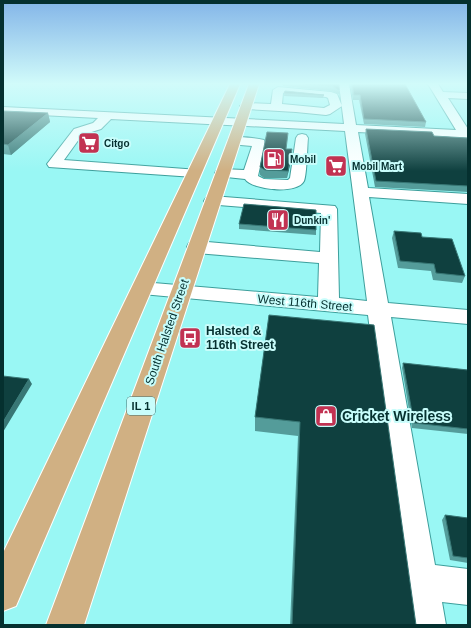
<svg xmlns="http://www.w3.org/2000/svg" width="471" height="628" viewBox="0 0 471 628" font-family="Helvetica,sans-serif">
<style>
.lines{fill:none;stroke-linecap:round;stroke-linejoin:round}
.minor-casing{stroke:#3d9f9c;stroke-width:2}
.major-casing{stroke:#fff;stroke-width:2}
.minor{fill:#fff;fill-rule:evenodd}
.major{fill:#d0b083;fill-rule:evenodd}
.wall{fill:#549c9a}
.shaded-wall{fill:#387775}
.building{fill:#0f403f;stroke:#387775}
.labels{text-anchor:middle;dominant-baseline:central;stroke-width:4;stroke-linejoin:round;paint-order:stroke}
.far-poi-label{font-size:10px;font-weight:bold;fill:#05302f;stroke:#c8fdfb;text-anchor:start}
.shield{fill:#c8fdfb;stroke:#406e6c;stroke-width:1}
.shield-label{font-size:11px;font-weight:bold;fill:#05302f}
.street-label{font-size:12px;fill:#05302f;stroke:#c8fdfb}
.poi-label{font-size:12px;font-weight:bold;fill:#05302f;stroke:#c8fdfb;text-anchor:start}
.near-poi-label{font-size:14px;font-weight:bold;fill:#05302f;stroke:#c8fdfb;text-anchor:start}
</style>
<rect width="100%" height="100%" fill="#99f7f4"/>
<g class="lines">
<g class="minor-casing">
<path id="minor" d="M339,84H349L356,125L456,130L428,84H438L443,92L468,93V99L448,98L468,129V138L358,132L368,188L468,194V204L369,197L388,303L468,310V324L391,317L435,565L468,569V605L442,602L446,625H408L368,315L142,294L135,293L132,288L135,283L142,282L318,297L319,263L196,253L189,251L187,247L189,243L196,241L320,252L321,213L206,204L204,201L206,198L212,196L335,206L337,209L339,298L367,301L345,131L111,119L101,129L82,135L64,160L199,170L201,173L199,176L194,177L49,167L47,164L74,129L93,123L98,118L3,113V107L344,124Z
M278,87L331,92L337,94L342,106L330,114L326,115L296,112L246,109L240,106L246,103L271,104L273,90ZM283,93L326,97L328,98L330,105L324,108L282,104Z
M302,134L306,135L308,138C307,147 307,174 304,181C297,195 252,190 245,179L217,176L215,173L217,170L222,169L244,170L252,146L229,144L228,141L229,138C239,136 254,138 264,140L265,143L258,176L264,179L288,180L290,178L296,138L298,135Z"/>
</g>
<g class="major-casing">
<path id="major" d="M230,84H240L16,606L3,611V553Z
M249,84H259L84,625H46Z"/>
</g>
<use href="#minor" class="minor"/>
<use href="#major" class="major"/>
</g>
<path class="wall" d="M283,84H339V94L331,91L283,86Z
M350,84H405L426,122L425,127L364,124L359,100H353Z
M285,91L324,95L323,98L284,96Z
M3,111L48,113L50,122L11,155L3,154Z
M366,129L434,136L468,138V192L375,187L365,134Z
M287,149L292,156L287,178H264L260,175V167Z
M239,224L316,230V235L239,229Z
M394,231L422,237L465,276L462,283L433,280L431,271L398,268L392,238Z
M269,315L416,625H290L298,436L255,431V417Z
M403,363L468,370V434L412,428L402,368Z
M445,515L468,518V563L450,560L442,520Z"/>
<path class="shaded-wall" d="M48,113L50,122L11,155L8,145Z
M292,149V156L287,178L288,171Z
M29,379L32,384L3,432V422Z"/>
<path class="building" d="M303,84H339V90L332,86Z
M352,84H405L426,122L364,119L360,95H354Z
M285,91L324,95L284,93Z
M3,111L48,113L8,145L3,144Z
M366,129L432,132L434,136L468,138V186L376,181Z
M267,132L288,133L286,149H292L288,171L265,170L260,167Z
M244,204L316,210V230L239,224Z
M394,231L421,233L422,237L452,239L465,276L436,273L434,264L400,261Z
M269,315L374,325L416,625H292L300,422L255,417Z
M403,363L468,370V429L414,423Z
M3,376L29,379L3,422Z
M445,515L468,518V558L453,556Z"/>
<linearGradient id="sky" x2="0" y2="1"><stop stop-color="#83b5e8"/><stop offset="0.49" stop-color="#d1fbfa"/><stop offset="1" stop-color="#d1fbfa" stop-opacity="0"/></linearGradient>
<rect width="471" height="171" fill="url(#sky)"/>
<defs>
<g id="supermarket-square" transform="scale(1.15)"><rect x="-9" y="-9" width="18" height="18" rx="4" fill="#c23252" stroke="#c8fdfb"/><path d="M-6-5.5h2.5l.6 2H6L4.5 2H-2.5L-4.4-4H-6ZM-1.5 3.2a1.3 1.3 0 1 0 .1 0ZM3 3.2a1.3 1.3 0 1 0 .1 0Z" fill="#fff"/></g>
<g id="fuel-square" transform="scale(1.15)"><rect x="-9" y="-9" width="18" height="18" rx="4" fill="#c23252" stroke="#c8fdfb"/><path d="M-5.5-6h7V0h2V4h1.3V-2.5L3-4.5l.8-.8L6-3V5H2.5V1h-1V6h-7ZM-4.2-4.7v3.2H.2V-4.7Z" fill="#fff"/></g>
<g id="restaurant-square" transform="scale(1.15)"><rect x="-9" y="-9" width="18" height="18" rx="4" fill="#c23252" stroke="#c8fdfb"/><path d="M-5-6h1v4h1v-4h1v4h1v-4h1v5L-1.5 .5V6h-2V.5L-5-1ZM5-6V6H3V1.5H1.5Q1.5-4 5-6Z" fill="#fff"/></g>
<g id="bus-square" transform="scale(1.15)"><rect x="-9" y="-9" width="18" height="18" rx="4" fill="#c23252" stroke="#c8fdfb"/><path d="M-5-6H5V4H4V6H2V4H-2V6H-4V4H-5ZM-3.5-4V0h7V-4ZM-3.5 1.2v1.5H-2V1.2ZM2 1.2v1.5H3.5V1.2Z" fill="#fff"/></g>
<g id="shop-square" transform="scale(1.15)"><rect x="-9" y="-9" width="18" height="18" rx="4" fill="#c23252" stroke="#c8fdfb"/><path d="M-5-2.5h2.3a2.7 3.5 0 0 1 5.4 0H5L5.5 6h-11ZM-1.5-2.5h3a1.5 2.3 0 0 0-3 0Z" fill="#fff"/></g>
</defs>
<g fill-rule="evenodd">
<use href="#supermarket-square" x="89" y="143"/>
<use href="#fuel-square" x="274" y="159"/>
<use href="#supermarket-square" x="336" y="166"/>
<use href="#restaurant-square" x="278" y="220"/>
<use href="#bus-square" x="190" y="338"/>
<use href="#shop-square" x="326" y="416"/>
</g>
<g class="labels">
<g class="far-poi-label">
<text x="104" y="143">Citgo</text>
<text x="290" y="159">Mobil</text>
<text x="352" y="166">Mobil Mart</text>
<text x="294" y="220">Dunkin'</text>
</g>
<rect class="shield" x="127" y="397" width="28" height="18" rx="3"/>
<g class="shield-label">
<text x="141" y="406">IL 1</text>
</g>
<g class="street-label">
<text transform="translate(305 303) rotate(5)">West 116th Street</text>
<text transform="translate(167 332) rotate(-71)">South Halsted Street</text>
</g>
<g class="poi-label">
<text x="206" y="331">Halsted &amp;<tspan x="206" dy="14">116th Street</tspan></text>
</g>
<g class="near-poi-label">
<text x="342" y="416">Cricket Wireless</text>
</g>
</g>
<rect width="471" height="628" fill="none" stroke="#05302f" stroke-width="8"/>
</svg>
